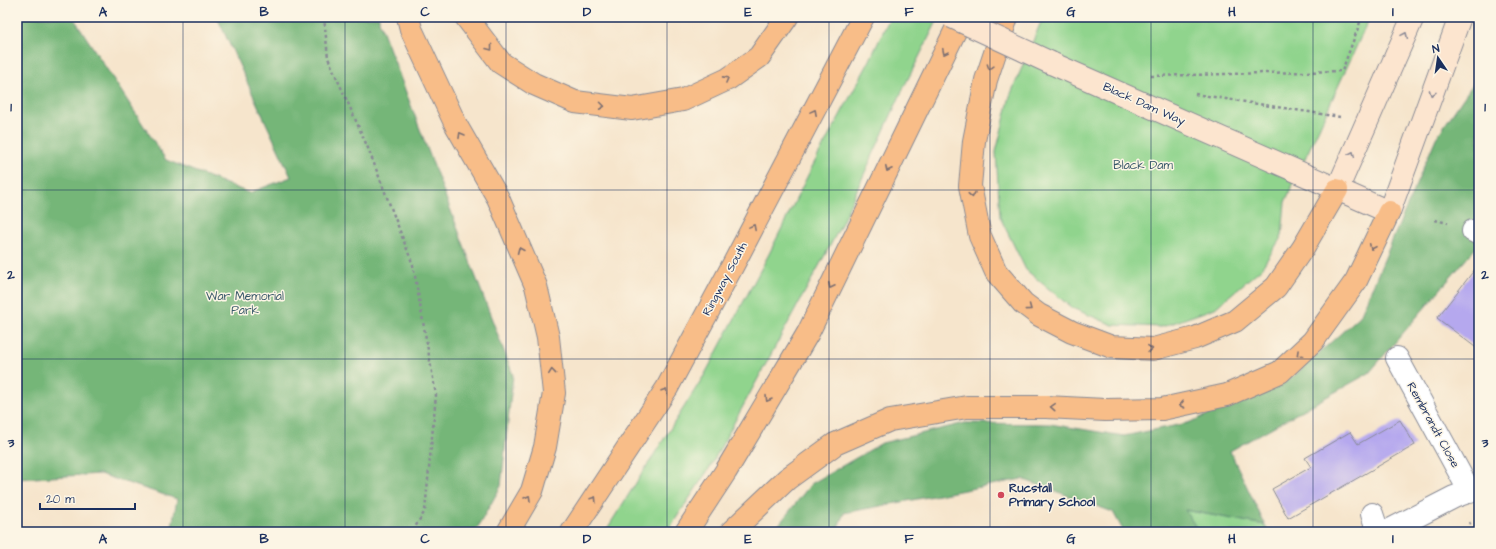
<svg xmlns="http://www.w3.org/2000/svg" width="1496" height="549" viewBox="0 0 1496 549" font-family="'Architects Daughter',sans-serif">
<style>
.green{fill:#90d48d;stroke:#568276}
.forest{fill:#74b678;stroke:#48726b}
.building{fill:#b5a8ee}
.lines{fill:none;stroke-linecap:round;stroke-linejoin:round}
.street-casing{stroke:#888a95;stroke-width:24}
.secondary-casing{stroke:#888a95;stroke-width:24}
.primary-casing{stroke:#888a95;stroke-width:24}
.path{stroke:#888a95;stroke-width:2.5;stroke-dasharray:3 3;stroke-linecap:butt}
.street{stroke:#fff;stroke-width:22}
.secondary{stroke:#fce5cf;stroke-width:22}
.primary{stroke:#f8bd88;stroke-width:22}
.secondary-bridge-casing{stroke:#888a95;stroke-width:24;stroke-linecap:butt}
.secondary-bridge{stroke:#fce5cf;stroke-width:22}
.oneway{stroke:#8c8a96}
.oneway2{stroke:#7e6f71}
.grid{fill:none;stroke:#1b2f5e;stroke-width:1;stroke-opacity:0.55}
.poi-dot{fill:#d1495b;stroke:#fcf5e5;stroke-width:1.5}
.labels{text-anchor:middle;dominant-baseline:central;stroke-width:3;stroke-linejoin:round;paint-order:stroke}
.street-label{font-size:12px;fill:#1b2f5e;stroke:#fcf5e5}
.park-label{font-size:12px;fill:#38586a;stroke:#fcf5e5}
.poi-label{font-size:12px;font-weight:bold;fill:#1b2f5e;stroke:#fcf5e5;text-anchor:start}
.neatline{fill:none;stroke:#1b2f5e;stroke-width:1.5}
.grid-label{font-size:13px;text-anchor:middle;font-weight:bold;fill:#1b2f5e}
</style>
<rect width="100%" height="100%" fill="#fcf5e5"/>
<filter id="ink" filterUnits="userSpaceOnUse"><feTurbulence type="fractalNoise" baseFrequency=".025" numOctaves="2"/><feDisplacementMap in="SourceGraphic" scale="8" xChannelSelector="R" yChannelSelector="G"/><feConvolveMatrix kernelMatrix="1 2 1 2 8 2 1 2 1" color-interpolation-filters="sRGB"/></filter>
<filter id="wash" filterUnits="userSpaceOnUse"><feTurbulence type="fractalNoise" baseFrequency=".012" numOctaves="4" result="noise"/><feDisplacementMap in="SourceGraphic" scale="16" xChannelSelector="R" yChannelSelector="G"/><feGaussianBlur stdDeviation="0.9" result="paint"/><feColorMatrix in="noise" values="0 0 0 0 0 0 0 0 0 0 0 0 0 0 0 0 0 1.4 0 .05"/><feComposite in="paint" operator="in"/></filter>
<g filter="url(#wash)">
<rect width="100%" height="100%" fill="#f6e5cc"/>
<path class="green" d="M890,17H939L903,89L839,229L710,467L667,532H605L705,374L769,254L812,167L869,62Z
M1043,17H1370L1285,202L1282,236L1261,269L1215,308L1162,327L1113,325L1072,308L1026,270L1000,217L996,152L1010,96Z
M1184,510L1265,525L1268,532H1199Z"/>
<path class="forest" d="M17,17H73L166,160L249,193L291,177L217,17H379V21L513,375L501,486L475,532H171L177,499L100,474L17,479Z
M1479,75V244L1369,373L1230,451L1265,525L1185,510L1199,532H1124L1113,512L1022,479L844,513L836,532H773L811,484L882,443L965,423L1050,424L1124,436L1188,423L1288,381L1360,316L1436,138Z"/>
<g id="blocks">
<path class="building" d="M1479,264V350L1437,318Z
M1400,420L1415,445L1288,518L1272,489L1311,467L1305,458L1350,432L1358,444Z"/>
</g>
</g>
<g filter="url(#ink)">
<use href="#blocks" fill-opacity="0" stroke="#888a95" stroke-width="1"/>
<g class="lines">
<g class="street-casing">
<path id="street" d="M1473,231L1479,234
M1397,358L1470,492
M1372,514L1378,532
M1386,532L1454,497L1479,488"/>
</g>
<g class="secondary-casing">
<path id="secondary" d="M1051,63L1389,212L1460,17
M1337,190L1413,17"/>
</g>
<g class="primary-casing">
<path id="primary" d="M408,17L411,29L456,125L498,198L536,286L548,337L554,393L545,447L532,491L508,532
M466,17L501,63L534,84L575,102L632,109L683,100L728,79L759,57L787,17
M1007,17L986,80L974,141L970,186L980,236L996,272L1023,303L1039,315L1072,332L1112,347L1153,349L1195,338L1235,321L1276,287L1303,248L1337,190
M572,532L667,388L733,265L863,17
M686,532L726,471L808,333L962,17
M731,532L787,479L835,444L890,420L967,407H1046L1105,410L1162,409L1227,395L1280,372L1313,341L1356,281L1389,212"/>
</g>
<path class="path" d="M324,17L328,58L368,148L413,265L436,395L425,511L412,532
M1151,76L1342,71L1362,17
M1195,94L1340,117
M1435,220L1448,223
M1469,522L1474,532"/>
<use href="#street" class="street"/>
<use href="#secondary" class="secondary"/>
<use href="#primary" class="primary"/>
<g class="secondary-bridge-casing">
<path id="secondary-bridge" d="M952,17L1051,63"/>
</g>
<use href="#secondary-bridge" class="secondary-bridge"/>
</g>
<defs><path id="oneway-chevron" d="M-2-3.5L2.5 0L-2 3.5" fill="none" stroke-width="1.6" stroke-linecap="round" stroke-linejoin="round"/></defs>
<g class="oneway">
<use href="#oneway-chevron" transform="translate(1405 35) rotate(-66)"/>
<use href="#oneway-chevron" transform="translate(1432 93) rotate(110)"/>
<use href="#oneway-chevron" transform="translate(1352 154) rotate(-66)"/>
</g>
<g class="oneway2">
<use href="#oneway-chevron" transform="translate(490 48) rotate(52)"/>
<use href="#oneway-chevron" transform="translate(945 52) rotate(116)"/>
<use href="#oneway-chevron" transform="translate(990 67) rotate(108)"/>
<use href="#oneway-chevron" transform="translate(726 79) rotate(-29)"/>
<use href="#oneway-chevron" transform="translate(602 106) rotate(7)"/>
<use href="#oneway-chevron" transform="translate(814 112) rotate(-62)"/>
<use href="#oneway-chevron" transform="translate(461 135) rotate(-120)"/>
<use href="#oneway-chevron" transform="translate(888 169) rotate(116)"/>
<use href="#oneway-chevron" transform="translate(972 195) rotate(79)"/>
<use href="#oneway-chevron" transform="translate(753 227) rotate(-62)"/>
<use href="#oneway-chevron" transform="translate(1372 247) rotate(115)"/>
<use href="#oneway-chevron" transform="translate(520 250) rotate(-113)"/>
<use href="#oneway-chevron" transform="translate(831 286) rotate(116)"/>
<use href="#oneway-chevron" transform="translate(1029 308) rotate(37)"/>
<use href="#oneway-chevron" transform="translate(1150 349) rotate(-2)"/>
<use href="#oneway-chevron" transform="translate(1299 354) rotate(137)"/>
<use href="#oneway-chevron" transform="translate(552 372) rotate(-96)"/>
<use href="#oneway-chevron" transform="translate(665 391) rotate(-58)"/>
<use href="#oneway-chevron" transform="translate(768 399) rotate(121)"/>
<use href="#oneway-chevron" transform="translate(1182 405) rotate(167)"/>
<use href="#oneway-chevron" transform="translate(1053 407) rotate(-176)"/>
<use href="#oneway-chevron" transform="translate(528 498) rotate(-60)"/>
<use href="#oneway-chevron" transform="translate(594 499) rotate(-57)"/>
</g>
</g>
<path class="grid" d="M183,17V532M345,17V532M506,17V532M667,17V532M829,17V532M990,17V532M1151,17V532M1313,17V532M17,190H1479M17,359H1479"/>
<circle class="poi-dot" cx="1001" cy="495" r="4"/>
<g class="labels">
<g class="street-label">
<text transform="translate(1144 104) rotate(24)">Black Dam Way</text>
<text transform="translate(725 279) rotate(-62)">Ringway South</text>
<text transform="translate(1433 425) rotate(61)">Rembrandt Close</text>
</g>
<g class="park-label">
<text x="1143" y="165">Black Dam</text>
<text x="245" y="296">War Memorial<tspan x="245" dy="14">Park</tspan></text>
</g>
<g class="poi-label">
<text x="1009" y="488">Rucstall<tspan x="1009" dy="14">Primary School</tspan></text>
</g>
</g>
<rect width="1496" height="549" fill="none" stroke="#fcf5e5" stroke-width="44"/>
<g transform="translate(1438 58) rotate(347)" stroke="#fcf5e5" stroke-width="3" paint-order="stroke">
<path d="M0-3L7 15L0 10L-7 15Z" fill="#1b2f5e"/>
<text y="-6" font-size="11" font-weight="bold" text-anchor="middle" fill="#1b2f5e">N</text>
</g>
<path d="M40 503v6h95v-6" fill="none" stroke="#1b2f5e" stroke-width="2"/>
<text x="46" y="503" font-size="12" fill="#1b2f5e" stroke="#fcf5e5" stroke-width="3" paint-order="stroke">20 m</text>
<rect x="22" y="22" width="1452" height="505" class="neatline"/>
<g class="grid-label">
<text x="103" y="16">A</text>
<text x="264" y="16">B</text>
<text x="425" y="16">C</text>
<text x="587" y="16">D</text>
<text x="748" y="16">E</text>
<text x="909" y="16">F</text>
<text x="1071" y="16">G</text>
<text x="1232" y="16">H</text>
<text x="1393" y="16">I</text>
<text x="11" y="111">1</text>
<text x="1485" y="111">1</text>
<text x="11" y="279">2</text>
<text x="1485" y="279">2</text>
<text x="11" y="447">3</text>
<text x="1485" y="447">3</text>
<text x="103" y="543">A</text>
<text x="264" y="543">B</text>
<text x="425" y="543">C</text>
<text x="587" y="543">D</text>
<text x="748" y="543">E</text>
<text x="909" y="543">F</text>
<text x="1071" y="543">G</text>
<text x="1232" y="543">H</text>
<text x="1393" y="543">I</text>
</g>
</svg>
